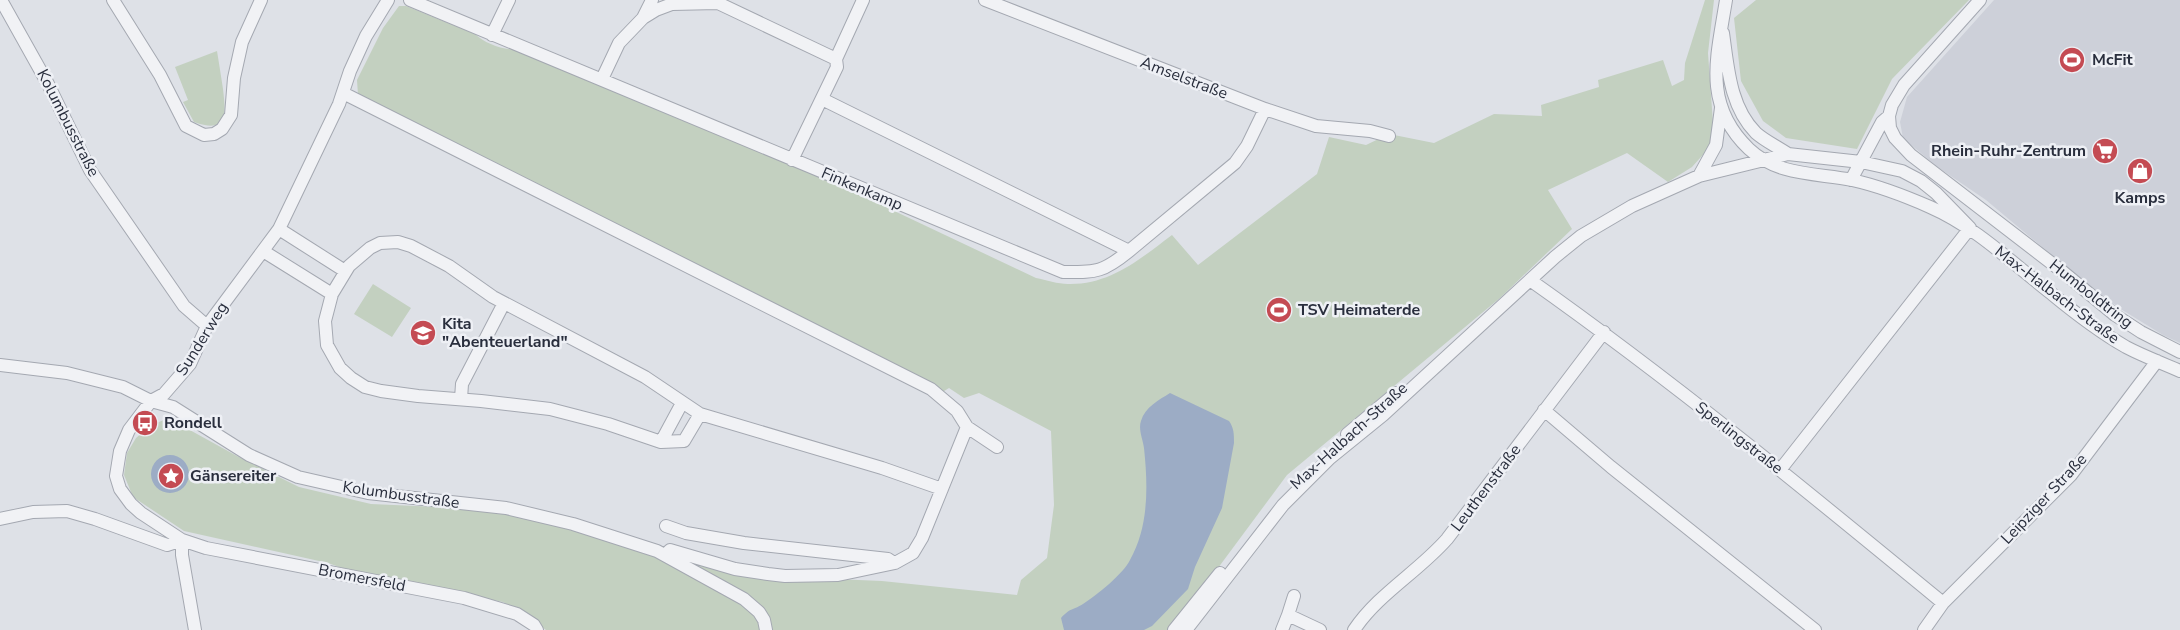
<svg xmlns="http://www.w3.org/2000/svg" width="2180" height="630" viewBox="0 0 2180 630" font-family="'Nunito Sans',sans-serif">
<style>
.built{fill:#cdd0d9}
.green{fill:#c3d0c0}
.water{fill:#9cacc5}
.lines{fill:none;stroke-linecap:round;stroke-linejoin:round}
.minor-casing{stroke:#a4a8b1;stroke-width:14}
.minor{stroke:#f1f2f5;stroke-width:12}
.labels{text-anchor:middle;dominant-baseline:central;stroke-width:5;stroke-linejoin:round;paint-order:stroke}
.poi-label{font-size:16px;font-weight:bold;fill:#292e3d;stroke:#eef0f5;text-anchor:start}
.street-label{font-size:16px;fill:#292e3d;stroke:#eef0f5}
</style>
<rect width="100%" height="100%" fill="#dee1e7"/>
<path class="built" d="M1994,0H2180V343L2163,335L2119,308L2048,252L1986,200L1936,166L1903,138L1900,122L1907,97Z"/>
<path class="green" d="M1705,0H1714L1708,53L1713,123L1709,148L1692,167L1668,182L1627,153L1548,190L1572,229L1500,298L1287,475L1172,630H546L522,612L503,602L350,571L328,563L184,531L133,497L124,475L127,453L136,438L150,426L168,418L237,456L299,487L371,504L507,510L699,565L784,582L834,579L882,581L1017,595L1021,580L1047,558L1054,505L1051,431L979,393L964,398L949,388L941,393L358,95L357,80L383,28L399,6H406L475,34C485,44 506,51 519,49L669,115L833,182L1036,278C1046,280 1058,284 1068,284C1110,285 1140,259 1172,235L1198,265L1317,174L1329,137L1366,145L1389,134L1434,143L1494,114L1542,116L1541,105L1599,87L1598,80L1663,60L1672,86L1684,80L1685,63Z
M1756,0H1969L1892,79L1857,149L1786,138L1763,121L1741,81L1734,18Z
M217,51C219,63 221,76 223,89C226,115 228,134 194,122L183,102L188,100L175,67Z
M373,284L411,308L392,337L354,314Z"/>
<path class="water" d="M1170,393L1229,421C1234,428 1234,434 1234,443L1222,508L1195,567L1188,589L1152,626L1144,630H1064L1061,618C1071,607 1074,610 1083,604C1096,596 1124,573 1130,560C1149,526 1148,486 1144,448C1143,440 1138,429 1141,421C1145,407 1159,400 1170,393Z
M151 474a19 19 0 1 1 38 0a19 19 0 1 1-38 0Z"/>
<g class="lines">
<g class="minor-casing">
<path id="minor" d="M1,0L48,84L90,170L184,306L207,326
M113,0L160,75L186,126L204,135L214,134L222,129L231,115L234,78L242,42L261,0
M388,0L366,36L350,71L339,104L279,229L207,326L190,364L164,394L151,401L129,430L120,451L116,476L120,489L131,504L141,513L182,540L206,548L464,598L517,614L534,625L537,630
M410,0L1063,272C1096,272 1102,273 1129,251L1235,163L1247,146L1265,109
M985,0L1265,109L1316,126L1370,131L1389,136
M1726,0C1717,57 1702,104 1749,149C1778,176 1816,173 1852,180C1879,186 1905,196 1930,207C1976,227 2012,263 2052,294C2075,313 2100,332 2126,347C2143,356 2162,363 2180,371
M1980,0L1904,85L1892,105L1889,116L1890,128L1895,138L1911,155L2063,272L2115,315L2141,332L2180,352
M643,18L656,10L672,4L718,3L836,59
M1723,33C1728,68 1730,107 1756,133C1765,141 1778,147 1788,154
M492,35L509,0
M602,79L619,43L643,18L652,0
M343,93L931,389L957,411L967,427L997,447
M822,99L1129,251
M792,160L837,67L836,59L863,0
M1699,176L1716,145L1721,108
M1851,180L1882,122L1889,116
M279,229L345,271
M263,251L332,294
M1530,280C1673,381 1808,492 1943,603
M0,365L67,373L123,387L151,401L173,407L249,455L298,477L368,493L506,508L573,524L657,551L744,599L759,612L764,620L766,630
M461,399L462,384L504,303
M1544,410L1611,467L1815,630
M700,414L684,441L661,442L608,424L550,409L481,401L418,396L381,391L365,387L351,378L340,368L327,345L325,321L332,294L349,266L370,248L380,243L398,242L411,246L449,266L493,297L645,377L700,414L882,468L942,489
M1347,434L1396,393
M661,442L682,403
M1780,470L1970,228
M0,519L33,512L67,511L95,519L167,545L182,540
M666,526L686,533L744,543L888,559L894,563
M182,540V555L195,630
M665,555L670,550L735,569L768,574L785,576L838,575L895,563L913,553L922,538L967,427
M1288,615L1294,596
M1174,630L1220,573
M1186,630L1283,505L1330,458L1383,415L1555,257L1581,236L1632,206L1699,176L1788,154L1861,162L1902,171L1921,181L1936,193L1970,228
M1282,630L1288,615L1320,630
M1354,630C1378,594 1418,572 1447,539L1604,332
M1924,630L1943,603L2071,475L2157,361"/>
</g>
<use href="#minor" class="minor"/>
</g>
<defs>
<g id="stadium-disc" transform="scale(1.35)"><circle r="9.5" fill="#c44b53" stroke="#eef0f5"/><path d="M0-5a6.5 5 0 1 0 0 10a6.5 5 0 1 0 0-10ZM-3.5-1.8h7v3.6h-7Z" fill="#fff"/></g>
<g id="supermarket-disc" transform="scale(1.35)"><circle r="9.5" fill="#c44b53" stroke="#eef0f5"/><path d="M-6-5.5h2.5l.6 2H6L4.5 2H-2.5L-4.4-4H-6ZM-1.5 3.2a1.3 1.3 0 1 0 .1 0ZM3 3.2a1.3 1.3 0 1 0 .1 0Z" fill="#fff"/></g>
<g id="shop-disc" transform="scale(1.35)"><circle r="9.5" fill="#c44b53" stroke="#eef0f5"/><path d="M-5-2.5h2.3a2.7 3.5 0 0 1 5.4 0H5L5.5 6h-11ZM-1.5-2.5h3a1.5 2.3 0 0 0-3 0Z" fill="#fff"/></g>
<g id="school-disc" transform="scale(1.35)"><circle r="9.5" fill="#c44b53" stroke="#eef0f5"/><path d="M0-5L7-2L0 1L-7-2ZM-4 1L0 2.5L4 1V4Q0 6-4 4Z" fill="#fff"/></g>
<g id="bus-disc" transform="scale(1.35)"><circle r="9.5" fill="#c44b53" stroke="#eef0f5"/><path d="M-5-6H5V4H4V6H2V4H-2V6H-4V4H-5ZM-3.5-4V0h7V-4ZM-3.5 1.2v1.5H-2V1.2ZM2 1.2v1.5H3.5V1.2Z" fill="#fff"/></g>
<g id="sight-disc" transform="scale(1.35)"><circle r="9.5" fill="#c44b53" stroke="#eef0f5"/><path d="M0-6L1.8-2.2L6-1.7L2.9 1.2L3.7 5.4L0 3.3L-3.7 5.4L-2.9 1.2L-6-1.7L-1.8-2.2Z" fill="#fff"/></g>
</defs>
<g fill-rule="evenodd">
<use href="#stadium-disc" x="2072" y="60"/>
<use href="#supermarket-disc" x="2105" y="151"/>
<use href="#shop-disc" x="2140" y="171"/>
<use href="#stadium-disc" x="1279" y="310"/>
<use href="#school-disc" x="423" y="333"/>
<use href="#bus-disc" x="145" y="423"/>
<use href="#sight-disc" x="171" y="476"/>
</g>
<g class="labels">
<g class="poi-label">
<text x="2092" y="60">McFit</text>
<text x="2086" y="151" text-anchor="end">Rhein-Ruhr-Zentrum</text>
<text x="2140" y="198" text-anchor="middle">Kamps</text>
<text x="1298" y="310">TSV Heimaterde</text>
<text x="442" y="324">Kita<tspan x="442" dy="18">"Abenteuerland"</tspan></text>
<text x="164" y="423">Rondell</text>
<text x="190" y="476">Gänsereiter</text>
</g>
<g class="street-label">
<text transform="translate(1184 78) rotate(21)">Amselstraße</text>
<text transform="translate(68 123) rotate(63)">Kolumbusstraße</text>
<text transform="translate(862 189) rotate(23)">Finkenkamp</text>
<text transform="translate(2091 294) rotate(38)">Humboldtring</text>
<text transform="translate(2057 295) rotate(37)">Max-Halbach-Straße</text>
<text transform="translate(202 339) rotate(-58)">Sunderweg</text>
<text transform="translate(1349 436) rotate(-42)">Max-Halbach-Straße</text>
<text transform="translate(1739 438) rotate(38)">Sperlingstraße</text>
<text transform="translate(1486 488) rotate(-53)">Leuthenstraße</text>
<text transform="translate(401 495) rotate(8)">Kolumbusstraße</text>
<text transform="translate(2044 499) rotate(-47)">Leipziger Straße</text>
<text transform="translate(362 578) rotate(11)">Bromersfeld</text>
</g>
</g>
</svg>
